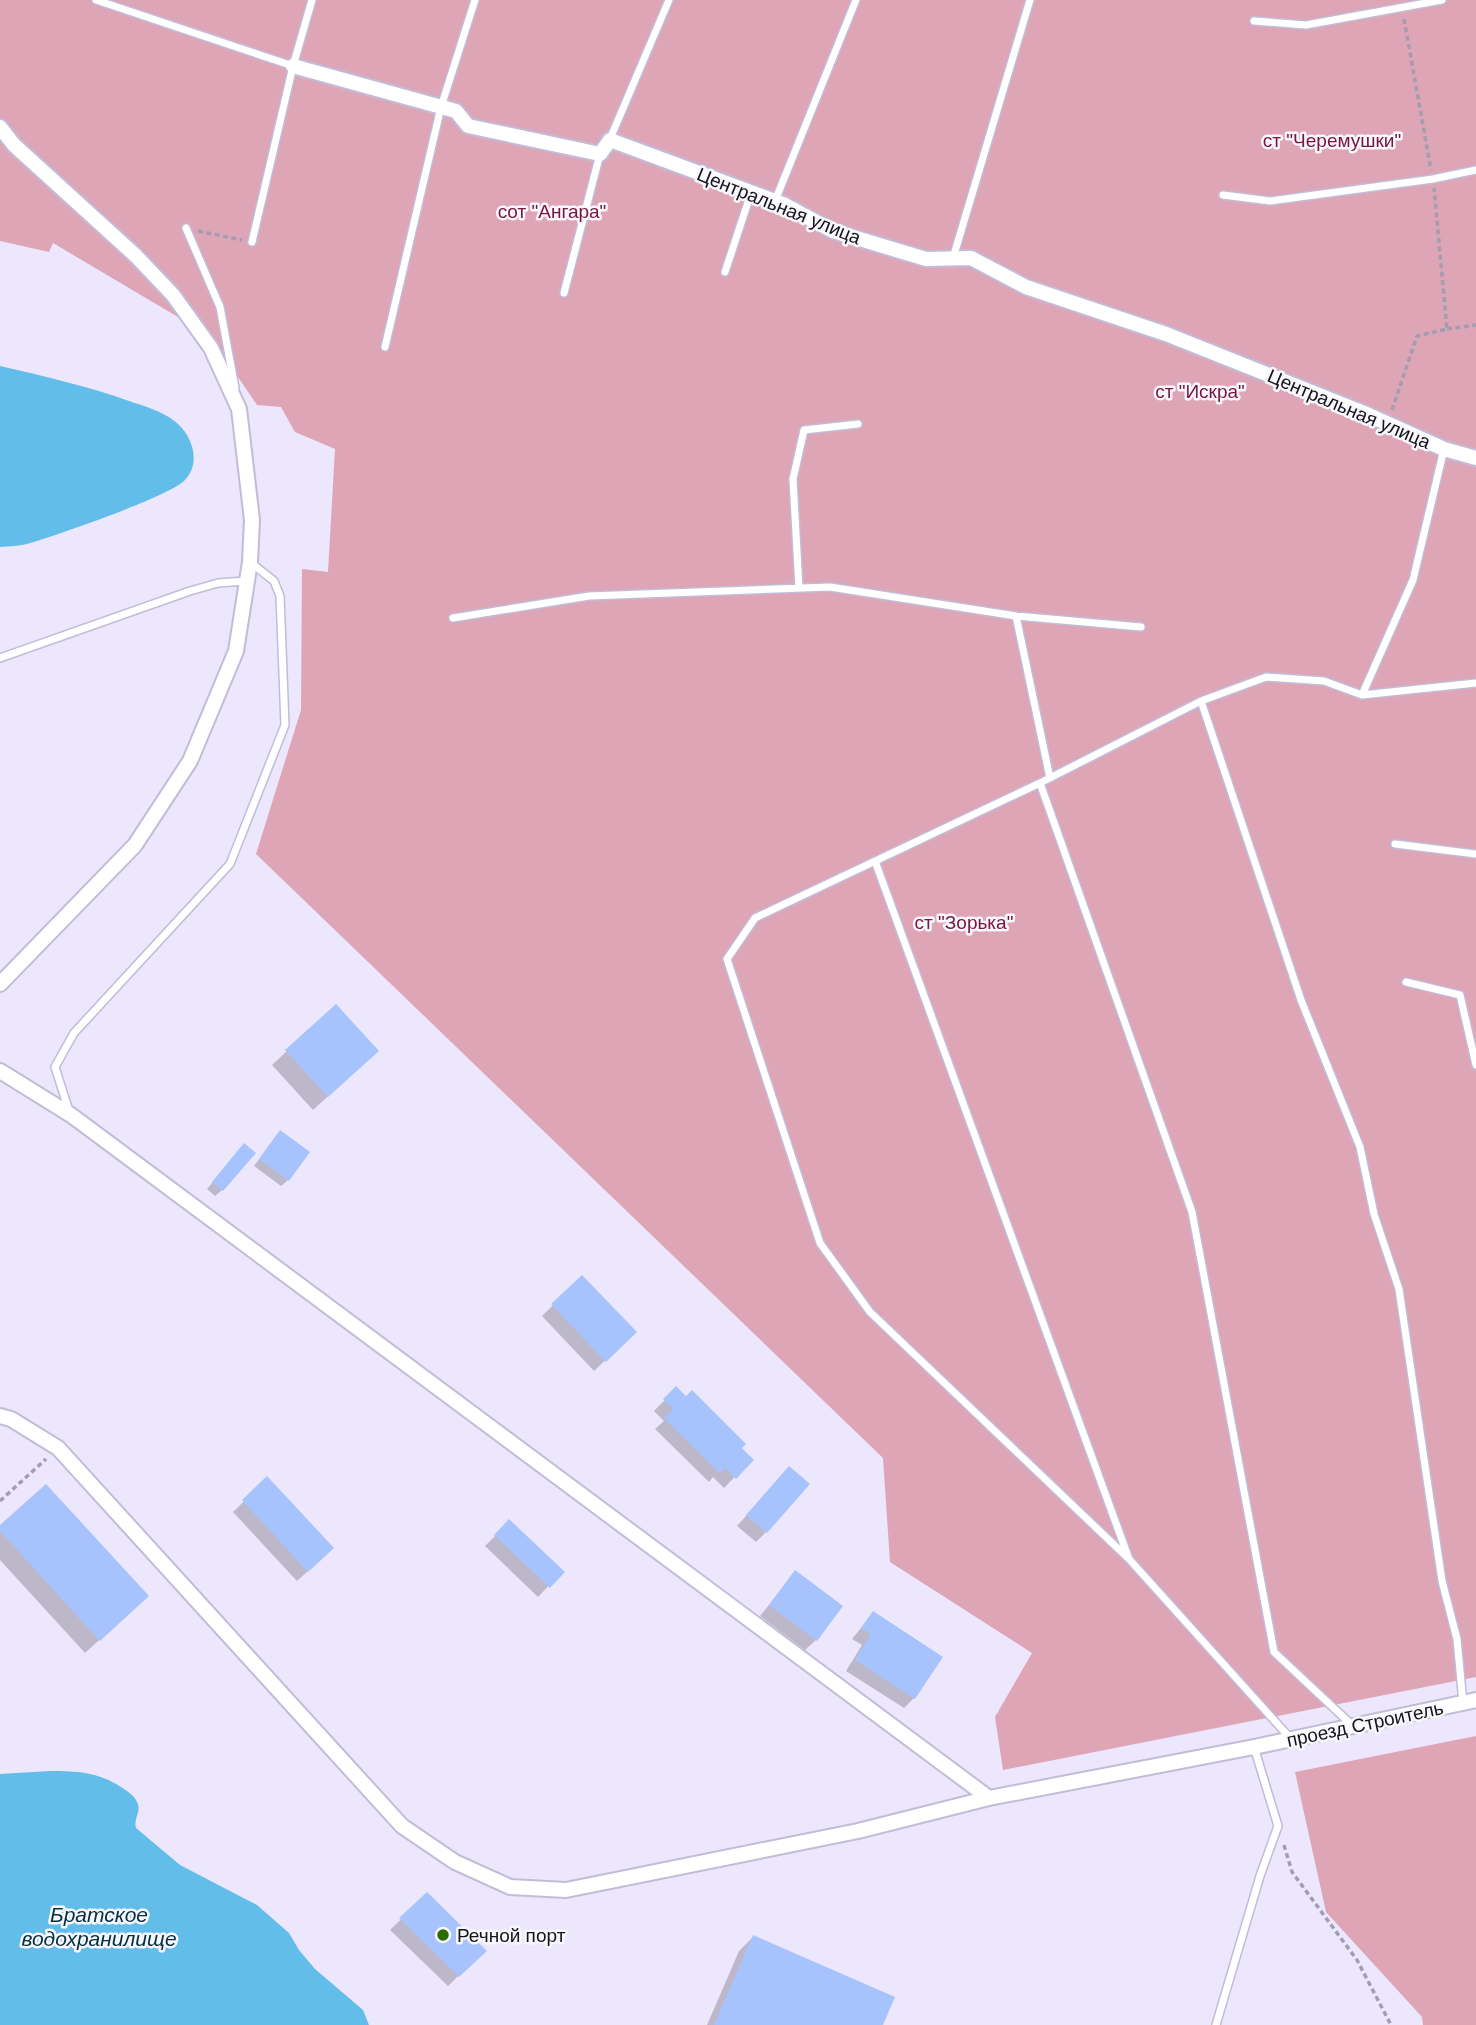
<svg xmlns="http://www.w3.org/2000/svg" width="1476" height="2025" viewBox="0 0 1476 2025" font-family="Arial,sans-serif">
<style>
.green{fill:#dea5b6}
.water{fill:#62bdea}
.shadow{fill:#0003}
.building{fill:#a7c3fd}
.lines{fill:none;stroke-linecap:round;stroke-linejoin:round}
.service-casing{stroke:#c2bcd7;stroke-width:10}
.minor-casing{stroke:#c2bcd7;stroke-width:18}
.path{stroke:#a29eaf;stroke-width:3.5;stroke-dasharray:5 3.5;stroke-linecap:butt}
.service{stroke:#fff;stroke-width:7}
.minor{stroke:#fff;stroke-width:14}
.poi-dot{fill:#2d6c00;stroke:#f8f7fc;stroke-width:2.5}
.labels{text-anchor:middle;dominant-baseline:central;stroke-width:5;stroke-linejoin:round;paint-order:stroke}
.park-label{font-size:19px;fill:#791542;stroke:#f8f7fc}
.street-label{font-size:19px;fill:#15131c;stroke:#f8f7fc}
.poi-label{font-size:19px;fill:#15131c;stroke:#f8f7fc;text-anchor:start}
.water-label{font-size:21px;font-style:italic;fill:#052f42;stroke:#f8f7fc}
</style>
<rect width="100%" height="100%" fill="#ece7fc"/>
<path class="green" d="M0,0H1476V1677L1003,1770L995,1717L1032,1653L890,1562L883,1458L256,854L301,710L302,569L328,572L335,449L295,432L281,407L257,405L210,336L53,243L49,252L0,241Z
M1476,1736V2025H1423L1422,2017L1326,1912L1295,1772Z"/>
<path class="water" d="M0,366C43,376 87,386 129,401C144,406 161,411 173,420C192,433 202,462 185,480C171,496 52,537 27,544C18,546 9,546 0,547Z
M50,1771C77,1771 98,1772 121,1787C127,1791 134,1795 137,1802C142,1811 133,1819 136,1828L180,1865L257,1905L289,1933L299,1950L315,1969L363,2010L369,2025H0V1774Z"/>
<path class="shadow" d="M335,1006L362,1065L313,1110L272,1065Z
M274,1139L288,1180L281,1186L254,1166Z
M238,1152L222,1190L215,1196L207,1189Z
M582,1277L635,1332L594,1371L542,1316Z
M676,1389L751,1460L724,1488L713,1477L709,1482L655,1429L664,1421L654,1411Z
M267,1479L321,1559L297,1581L233,1512Z
M779,1479L766,1532L756,1542L737,1526Z
M509,1522L562,1572L538,1597L485,1546Z
M0,1528L132,1610L85,1653L0,1560Z
M795,1573L816,1640L805,1650L760,1616Z
M873,1613L914,1698L904,1708L846,1671L862,1645L852,1639Z
M427,1894L484,1951L448,1986L390,1930Z
M753,1937L881,2025H707L739,1951Z"/>
<path class="building" d="M336,1004L379,1051L328,1097L285,1050Z
M280,1130L310,1152L289,1181L259,1159Z
M244,1143L256,1153L223,1191L212,1182Z
M582,1275L637,1332L606,1362L551,1304Z
M676,1386L686,1396L692,1390L746,1444L742,1448L754,1460L736,1479L725,1468L720,1473L664,1418L673,1409L663,1399Z
M789,1466L810,1484L767,1533L746,1515Z
M267,1476L334,1548L308,1572L242,1500Z
M46,1484L149,1596L100,1641L0,1531V1525Z
M509,1519L565,1572L550,1588L494,1535Z
M795,1570L843,1606L817,1641L769,1605Z
M873,1611L943,1657L915,1699L855,1660L871,1634L861,1628Z
M427,1892L487,1951L459,1977L399,1918Z
M753,1935L895,1997L883,2025H714Z"/>
<g class="lines">
<g class="service-casing">
<path id="service" d="M96,0L293,66
M1254,21L1306,25L1442,0
M610,139L669,0
M1223,195L1270,201L1433,179L1476,170
M775,201L856,0
M186,228L220,307L235,388
M252,242L293,66L312,0
M953,258L1030,0
M725,272L751,193
M564,293L600,154
M385,347L441,107L475,0
M799,588L793,479L804,430L858,424
M1016,616L1141,627
M453,618L589,596L830,587L1016,616L1050,778
M0,658L190,591L218,583L246,581
M1362,695L1413,580L1444,449
M1201,701L1301,1000L1360,1147L1374,1214L1399,1289L1442,1581L1457,1639L1463,1703
M1040,783L1192,1212L1274,1652L1353,1726
M1395,844L1476,854
M875,861L1129,1559L1291,1739
M1406,982L1460,995L1476,1065
M69,1111L55,1067L74,1033L230,864L285,725L280,596L274,581L250,562
M1129,1559L870,1312L820,1243L727,959L755,918L1040,783L1201,701L1266,677L1324,681L1362,695L1476,683
M1216,2025L1260,1876L1278,1826L1254,1747"/>
</g>
<g class="minor-casing">
<path id="minor" d="M293,66L456,111L468,126L600,154L610,140L783,204L833,231L926,259L971,258L1026,287L1166,334L1364,413L1444,449L1476,458
M0,127L14,145L136,256L173,295L211,348L239,409L252,520L250,562L236,651L190,761L135,845L0,984
M0,1071L71,1115L989,1798
M0,1416L11,1419L58,1448L402,1826L455,1862L510,1887L566,1890L858,1831L989,1798L1254,1747L1476,1700"/>
</g>
<path class="path" d="M1404,19L1431,170
M198,231L242,240
M1447,329L1476,325
M1392,410L1417,336L1447,329L1434,188
M0,1501L46,1459
M1284,1845L1292,1872L1357,1960L1391,2025"/>
<use href="#service" class="service"/>
<use href="#minor" class="minor"/>
</g>
<circle class="poi-dot" cx="443" cy="1935" r="7"/>
<g class="labels">
<g class="park-label">
<text x="1332" y="140">ст "Черемушки"</text>
<text x="552" y="211">сот "Ангара"</text>
<text x="1200" y="391">ст "Искра"</text>
<text x="964" y="922">ст "Зорька"</text>
</g>
<g class="street-label">
<text transform="translate(779 206) rotate(22)">Центральная улица</text>
<text transform="translate(1349 409) rotate(23)">Центральная улица</text>
<text transform="translate(1365 1724) rotate(-12)">проезд Строитель</text>
</g>
<g class="poi-label">
<text x="457" y="1935">Речной порт</text>
</g>
<g class="water-label">
<text x="99" y="1914">Братское<tspan x="99" dy="24">водохранилище</tspan></text>
</g>
</g>
</svg>
